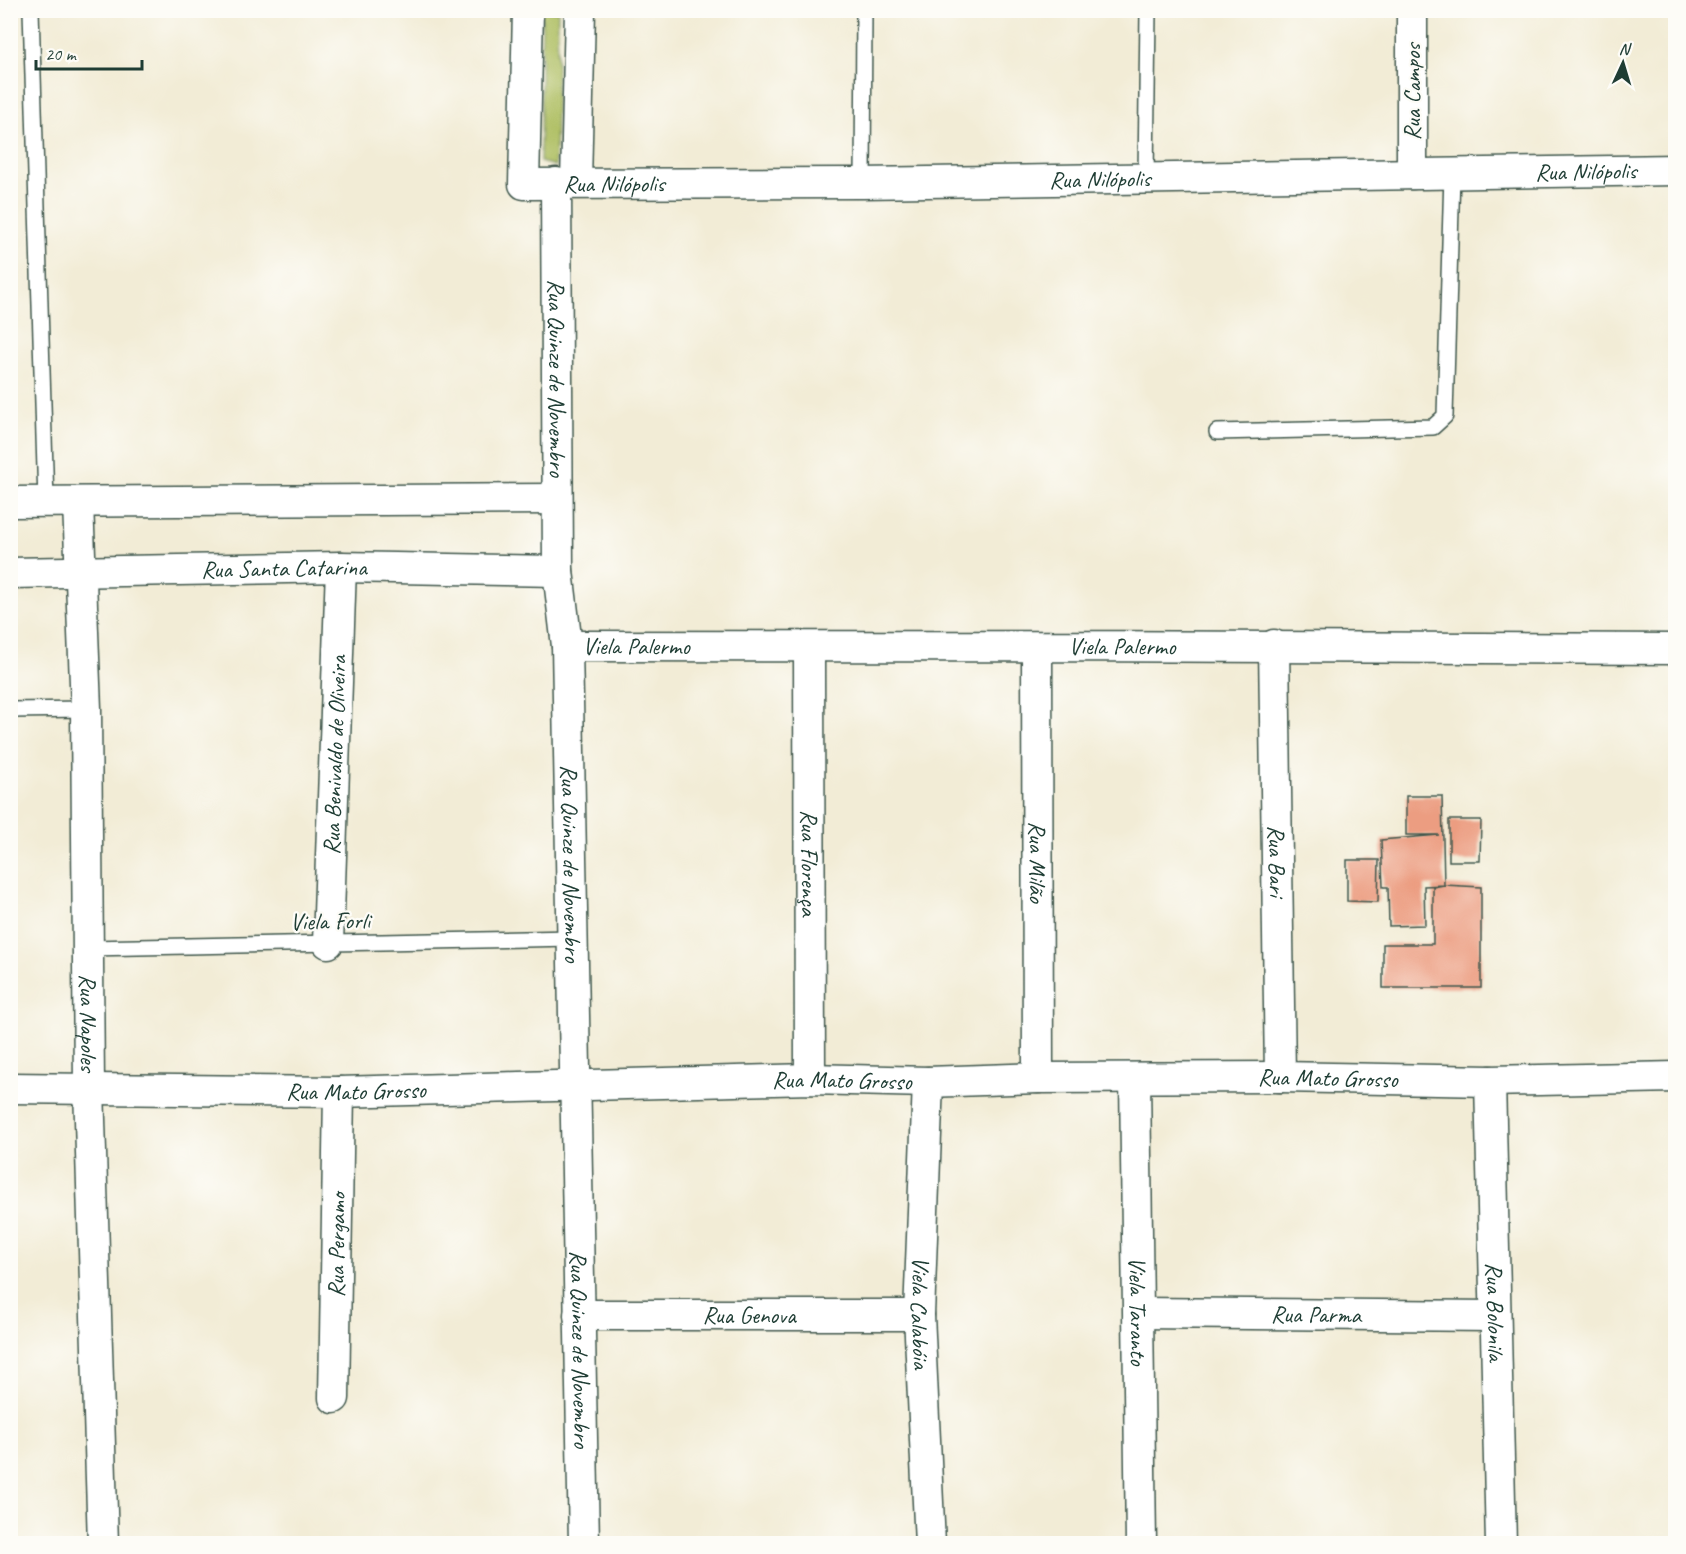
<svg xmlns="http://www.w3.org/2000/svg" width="1686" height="1554" viewBox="0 0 1686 1554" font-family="Caveat,sans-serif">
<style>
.green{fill:#adbe61;stroke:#667e4a;stroke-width:1.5}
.building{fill:#ec9d81}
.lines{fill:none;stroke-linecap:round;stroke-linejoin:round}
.service-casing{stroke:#3f574c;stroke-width:18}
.minor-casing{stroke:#3f574c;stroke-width:33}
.service{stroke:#fff;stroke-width:15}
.minor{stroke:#fff;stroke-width:30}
.labels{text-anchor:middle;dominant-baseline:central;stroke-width:4.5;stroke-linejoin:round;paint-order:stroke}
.street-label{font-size:24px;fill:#1f3d34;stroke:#fdfcf7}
</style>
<rect width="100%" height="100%" fill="#fdfcf7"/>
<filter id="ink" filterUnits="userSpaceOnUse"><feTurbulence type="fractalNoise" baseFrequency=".0167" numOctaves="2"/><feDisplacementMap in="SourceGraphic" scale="12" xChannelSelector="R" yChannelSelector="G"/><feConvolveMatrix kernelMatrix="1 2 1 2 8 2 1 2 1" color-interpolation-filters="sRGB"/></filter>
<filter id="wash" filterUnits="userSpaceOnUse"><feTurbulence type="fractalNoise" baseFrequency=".008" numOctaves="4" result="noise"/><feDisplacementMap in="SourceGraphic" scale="24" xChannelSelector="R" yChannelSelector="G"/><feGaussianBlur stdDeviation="1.35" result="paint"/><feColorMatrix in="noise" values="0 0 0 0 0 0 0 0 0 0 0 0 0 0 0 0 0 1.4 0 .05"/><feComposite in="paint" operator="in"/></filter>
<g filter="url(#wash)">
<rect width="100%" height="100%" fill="#f2ecd6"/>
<path class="green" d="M542,11H558L555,166L540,162Z"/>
<g id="blocks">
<path class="building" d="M1406,796H1442L1444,885L1424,886L1425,925L1389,926L1388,887H1383L1381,840L1439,835H1406Z
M1449,820H1481L1480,861H1449Z
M1347,860H1379L1378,902L1347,901Z
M1444,885L1481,887V988H1383V944H1433V887Z"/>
</g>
</g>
<g filter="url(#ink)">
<use href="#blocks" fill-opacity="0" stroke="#3f574c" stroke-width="1.5"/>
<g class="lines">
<g class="service-casing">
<path id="service" d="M31,10L46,502
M1146,177L1148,10
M863,183L864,10
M1217,432L1433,427L1445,416L1452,174
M10,710L86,709
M88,948L573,938"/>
</g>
<g class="minor-casing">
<g id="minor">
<path id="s1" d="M528,10L524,184L863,183L1676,170"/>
<path d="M1412,174V10"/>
<path id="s2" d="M556,183L558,571L567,646L584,1544"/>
<path d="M576,183L580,10"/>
<path d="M10,502L557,499"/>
<path id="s3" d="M78,503L86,709L89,1087L103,1544"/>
<path id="s4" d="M10,573L341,567L558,571"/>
<path id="s5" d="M1274,645L1280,1077"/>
<path id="s6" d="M567,646C937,647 1306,645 1676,649"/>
<path id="s7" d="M809,647L810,1079"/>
<path id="s8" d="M1037,648L1038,1078"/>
<path id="s9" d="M328,943L341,567"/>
<path id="s10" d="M1135,1079L1141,1544"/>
<path id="s11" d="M1490,1081L1501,1544"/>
<path id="s12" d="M928,1082L919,1315L930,1544"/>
<path id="s13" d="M10,1088L339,1092L810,1079L928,1082L1038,1078L1280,1077L1490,1081L1676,1077"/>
<path id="s14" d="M1139,1313L1493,1316"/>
<path id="s15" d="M579,1315H919"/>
<path id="s16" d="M334,1398L339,1092"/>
</g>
</g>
<use href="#service" class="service"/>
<use href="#minor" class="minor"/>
</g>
</g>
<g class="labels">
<g class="street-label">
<text transform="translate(1412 92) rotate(-90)">Rua Campos</text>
<text stroke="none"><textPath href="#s1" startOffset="1236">Rua Nilópolis</textPath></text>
<text stroke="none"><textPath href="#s1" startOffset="750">Rua Nilópolis</textPath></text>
<text stroke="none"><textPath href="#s1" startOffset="264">Rua Nilópolis</textPath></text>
<text stroke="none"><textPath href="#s2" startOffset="195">Rua Quinze de Novembro</textPath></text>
<text stroke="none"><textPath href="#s4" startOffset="274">Rua Santa Catarina</textPath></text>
<text stroke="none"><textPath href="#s6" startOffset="69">Viela Palermo</textPath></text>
<text stroke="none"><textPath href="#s6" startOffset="555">Viela Palermo</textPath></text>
<text stroke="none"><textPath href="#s9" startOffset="188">Rua Benivaldo de Oliveira</textPath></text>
<text stroke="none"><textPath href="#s5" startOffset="216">Rua Bari</textPath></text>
<text stroke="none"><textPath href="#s2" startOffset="681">Rua Quinze de Novembro</textPath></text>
<text stroke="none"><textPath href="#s7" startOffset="216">Rua Florença</textPath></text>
<text stroke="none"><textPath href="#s8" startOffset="214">Rua Milão</textPath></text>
<text transform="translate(330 921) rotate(-1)">Viela Forli</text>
<text stroke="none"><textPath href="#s3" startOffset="520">Rua Napoles</textPath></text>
<text stroke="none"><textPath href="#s13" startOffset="1318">Rua Mato Grosso</textPath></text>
<text stroke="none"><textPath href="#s13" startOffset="832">Rua Mato Grosso</textPath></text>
<text stroke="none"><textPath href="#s13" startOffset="346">Rua Mato Grosso</textPath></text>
<text stroke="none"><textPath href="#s16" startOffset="153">Rua Pergamo</textPath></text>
<text stroke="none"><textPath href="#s10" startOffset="232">Viela Taranto</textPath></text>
<text stroke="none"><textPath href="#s11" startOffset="231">Rua Bolonila</textPath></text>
<text stroke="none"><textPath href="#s12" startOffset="231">Viela Calabóia</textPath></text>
<text stroke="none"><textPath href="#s14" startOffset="177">Rua Parma</textPath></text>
<text stroke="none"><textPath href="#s15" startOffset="170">Rua Genova</textPath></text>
<text stroke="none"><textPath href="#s2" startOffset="1167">Rua Quinze de Novembro</textPath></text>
</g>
</g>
<rect width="1686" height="1554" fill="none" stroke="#fdfcf7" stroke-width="36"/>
<g transform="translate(1623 63) rotate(4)" stroke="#fdfcf7" stroke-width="4.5" paint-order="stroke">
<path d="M0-4.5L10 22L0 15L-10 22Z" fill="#1f3d34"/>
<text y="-9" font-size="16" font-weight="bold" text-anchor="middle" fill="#1f3d34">N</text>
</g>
<path d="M36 60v9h106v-9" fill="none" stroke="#1f3d34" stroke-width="3"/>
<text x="45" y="60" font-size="18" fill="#1f3d34" stroke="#fdfcf7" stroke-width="4.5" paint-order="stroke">20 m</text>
</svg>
